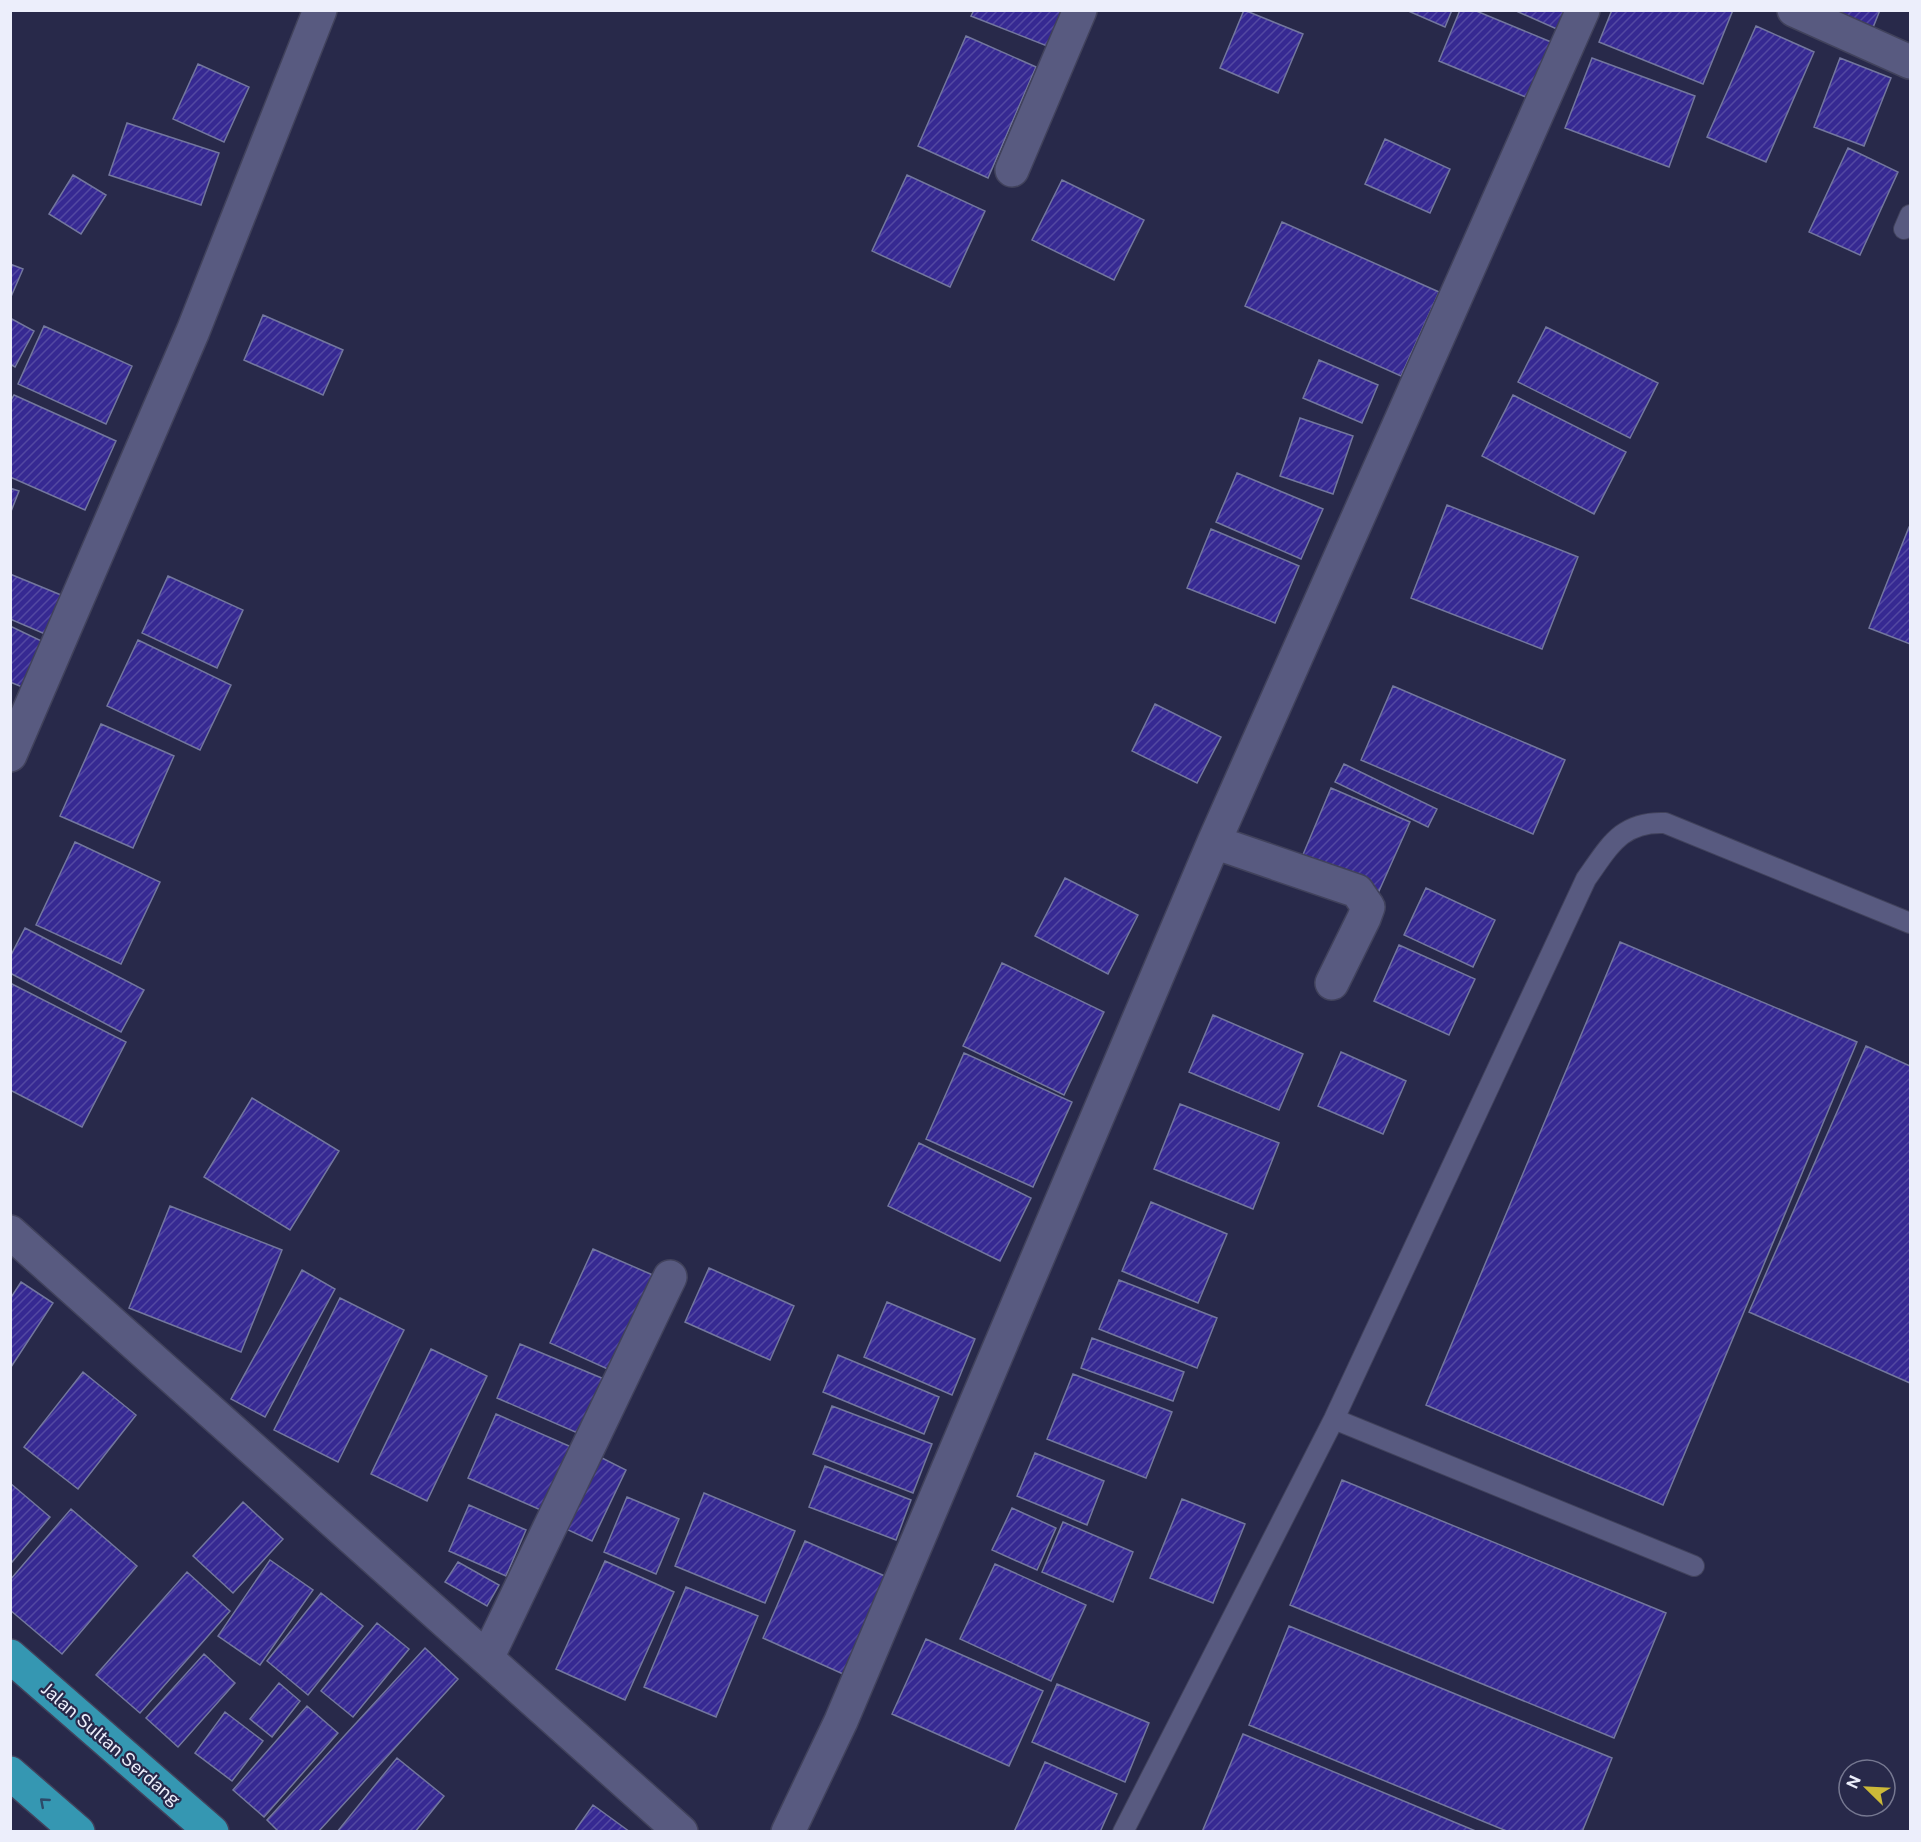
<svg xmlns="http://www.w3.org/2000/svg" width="1921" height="1842" viewBox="0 0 1921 1842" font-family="'Public Sans',sans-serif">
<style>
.building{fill:url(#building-hatch);stroke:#73779e;stroke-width:1.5}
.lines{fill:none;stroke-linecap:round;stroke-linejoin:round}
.lane-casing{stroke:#41425c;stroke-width:22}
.street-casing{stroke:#41425c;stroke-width:36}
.highway-casing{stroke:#41425c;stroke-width:36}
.lane{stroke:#585a80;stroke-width:20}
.street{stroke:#585a80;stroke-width:33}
.highway{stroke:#3597b2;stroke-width:33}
.oneway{stroke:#2c4a69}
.labels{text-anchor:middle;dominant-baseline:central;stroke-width:4.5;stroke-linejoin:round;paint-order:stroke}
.street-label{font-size:18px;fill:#eceefb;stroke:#28294a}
</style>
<defs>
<pattern id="building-hatch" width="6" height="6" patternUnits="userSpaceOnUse" patternTransform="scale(1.5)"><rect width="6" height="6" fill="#362992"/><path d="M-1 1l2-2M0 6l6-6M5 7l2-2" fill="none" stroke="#5348a2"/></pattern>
</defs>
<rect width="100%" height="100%" fill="#28294a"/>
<path class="building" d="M974,10H1076L1060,51L971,16Z
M1244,10L1303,34L1278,93L1220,68Z
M1406,10H1452L1445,27Z
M1460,10H1474L1551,42L1528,98L1439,61Z
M1514,10H1567L1559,30Z
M1612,10H1733L1703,84L1599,42Z
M1828,10H1880L1872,30Z
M1756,26L1814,52L1766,162L1707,137Z
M966,36L1036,67L988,178L918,146Z
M1592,58L1695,96L1669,167L1565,128Z
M1840,58L1891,78L1864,146L1814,127Z
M198,64L249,87L224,142L173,119Z
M127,123L219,153L201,205L109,175Z
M1385,139L1450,169L1430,213L1365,184Z
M1848,148L1898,172L1860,255L1809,232Z
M73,175L106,195L81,234L49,214Z
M907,175L985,211L950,287L872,251Z
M1062,180L1144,220L1114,280L1032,240Z
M1282,222L1439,292L1401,376L1245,306Z
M10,264L23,269L10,299Z
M263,315L343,350L323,395L244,360Z
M10,318L34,331L15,367L10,364Z
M44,326L132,366L106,424L18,384Z
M1546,327L1658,383L1630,438L1518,382Z
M1319,360L1378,385L1362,423L1303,398Z
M14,395L116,441L85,510L10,477V402Z
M1513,395L1626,452L1594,514L1482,456Z
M1300,418L1353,436L1333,494L1280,476Z
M1237,473L1323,509L1301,559L1216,522Z
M10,488L19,491L10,514Z
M1447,505L1578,557L1542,649L1411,598Z
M1909,527H1910V644L1869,628Z
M1211,529L1299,566L1275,623L1187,588Z
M10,574L61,595L45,634L10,619Z
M168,576L243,610L217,668L142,633Z
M10,626L52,646L32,691L10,682Z
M138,640L231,685L200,750L107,706Z
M1393,686L1565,760L1533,834L1361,760Z
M1155,704L1221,737L1197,783L1132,751Z
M101,724L174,756L133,848L60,816Z
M1344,764L1437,809L1428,827L1335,782Z
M1331,788L1410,822L1379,891L1302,857Z
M75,842L160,882L121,964L36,925Z
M1065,878L1138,915L1108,974L1035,936Z
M1426,888L1495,920L1473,967L1404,935Z
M25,928L144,990L121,1032L10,973V957Z
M1620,942L1857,1042L1663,1505L1426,1405Z
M1399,945L1475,979L1449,1035L1374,1001Z
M1002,963L1104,1012L1064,1095L963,1046Z
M10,983L126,1042L82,1127L10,1090Z
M1213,1015L1303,1054L1279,1110L1189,1072Z
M1866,1046L1910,1066V1383L1749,1312Z
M1341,1052L1406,1081L1383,1134L1318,1106Z
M964,1053L1072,1102L1033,1187L926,1139Z
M252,1098L339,1151L290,1230L204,1177Z
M1180,1104L1279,1143L1253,1209L1154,1169Z
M919,1143L1031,1198L1000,1261L888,1206Z
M1151,1202L1227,1234L1198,1303L1122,1271Z
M170,1206L282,1250L241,1352L129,1308Z
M593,1249L655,1276L612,1371L550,1343Z
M709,1268L794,1306L770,1360L685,1322Z
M302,1270L335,1289L265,1417L231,1399Z
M1119,1280L1217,1318L1197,1368L1099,1329Z
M21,1282L53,1303L11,1367L10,1299Z
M340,1298L404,1330L338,1462L274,1430Z
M887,1302L975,1339L952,1395L864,1357Z
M1092,1338L1184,1372L1173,1401L1081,1368Z
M520,1344L604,1379L580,1434L497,1398Z
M431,1349L487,1376L427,1501L371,1474Z
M838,1355L939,1397L924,1434L823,1392Z
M83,1372L136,1415L78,1489L24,1447Z
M1073,1374L1172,1412L1146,1478L1047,1439Z
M832,1406L932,1444L913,1493L813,1454Z
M496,1414L578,1450L550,1514L468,1478Z
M1035,1453L1104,1481L1087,1525L1017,1496Z
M600,1457L626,1470L592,1541L566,1529Z
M825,1466L911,1500L896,1540L809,1507Z
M1342,1480L1666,1613L1614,1738L1290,1605Z
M10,1483L50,1517L12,1562L10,1561Z
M704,1493L795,1531L765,1603L675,1566Z
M627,1497L679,1519L656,1574L604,1552Z
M1182,1499L1245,1524L1213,1603L1150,1578Z
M243,1502L283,1539L233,1593L193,1556Z
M469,1505L526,1530L506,1576L449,1551Z
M1012,1508L1056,1528L1037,1570L992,1550Z
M71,1509L137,1566L62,1654L10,1610V1580Z
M1063,1522L1133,1552L1113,1602L1042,1572Z
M805,1541L896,1581L852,1678L763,1638Z
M270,1560L313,1590L260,1665L218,1636Z
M605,1561L674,1592L625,1700L556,1669Z
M458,1562L499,1585L487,1606L445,1582Z
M995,1564L1086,1605L1051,1681L960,1639Z
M187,1572L230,1611L140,1713L96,1675Z
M686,1587L758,1616L716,1717L644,1687Z
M321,1593L363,1626L308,1695L267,1661Z
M377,1623L409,1649L353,1717L321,1691Z
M1289,1626L1612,1758L1582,1832H1509L1249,1725Z
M926,1639L1043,1691L1009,1766L892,1714Z
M425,1648L458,1679L318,1832H279L267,1820Z
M204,1654L235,1683L178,1747L146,1718Z
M279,1683L300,1701L272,1737L250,1719Z
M1057,1684L1149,1723L1125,1782L1032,1742Z
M307,1706L338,1733L264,1817L233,1790Z
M225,1712L263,1741L232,1781L195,1753Z
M1243,1734L1478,1832H1202Z
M397,1758L444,1796L415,1832H337Z
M1045,1762L1117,1794L1100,1832H1014Z
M593,1805L630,1832H574Z"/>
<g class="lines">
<g class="lane-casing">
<path id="lane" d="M1904,229L1910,215
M1334,1419L1694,1566
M1123,1832L1334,1419L1586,879C1609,847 1621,821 1665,823L1910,923"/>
</g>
<g class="street-casing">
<path id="street" d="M1794,10L1910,62
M1012,170L1080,10
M10,755L193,331L320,10
M1214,842L1357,891L1368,907L1364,918L1332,983
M10,1232L681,1832
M487,1658L670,1277
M788,1832L841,1721L1214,842L1583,10"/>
</g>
<g class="highway-casing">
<path id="highway" d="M10,1656L212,1832
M10,1773L78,1832"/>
</g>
<use href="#lane" class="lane"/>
<use href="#street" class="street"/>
<use href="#highway" class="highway"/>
</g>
<defs><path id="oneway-chevron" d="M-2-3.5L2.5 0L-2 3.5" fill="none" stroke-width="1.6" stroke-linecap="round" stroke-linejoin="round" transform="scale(1.5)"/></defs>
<use class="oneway" href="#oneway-chevron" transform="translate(44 1802) rotate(-139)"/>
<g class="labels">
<g class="street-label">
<text transform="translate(111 1744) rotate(41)">Jalan Sultan Serdang</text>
</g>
</g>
<rect width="1921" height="1842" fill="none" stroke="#eceefb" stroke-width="24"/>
<g transform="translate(1867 1788) rotate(294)"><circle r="28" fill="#28294a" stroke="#767891" stroke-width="1.5"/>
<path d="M0-4.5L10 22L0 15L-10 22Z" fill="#ccb938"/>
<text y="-9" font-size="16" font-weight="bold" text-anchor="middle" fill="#eceefb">N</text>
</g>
</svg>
